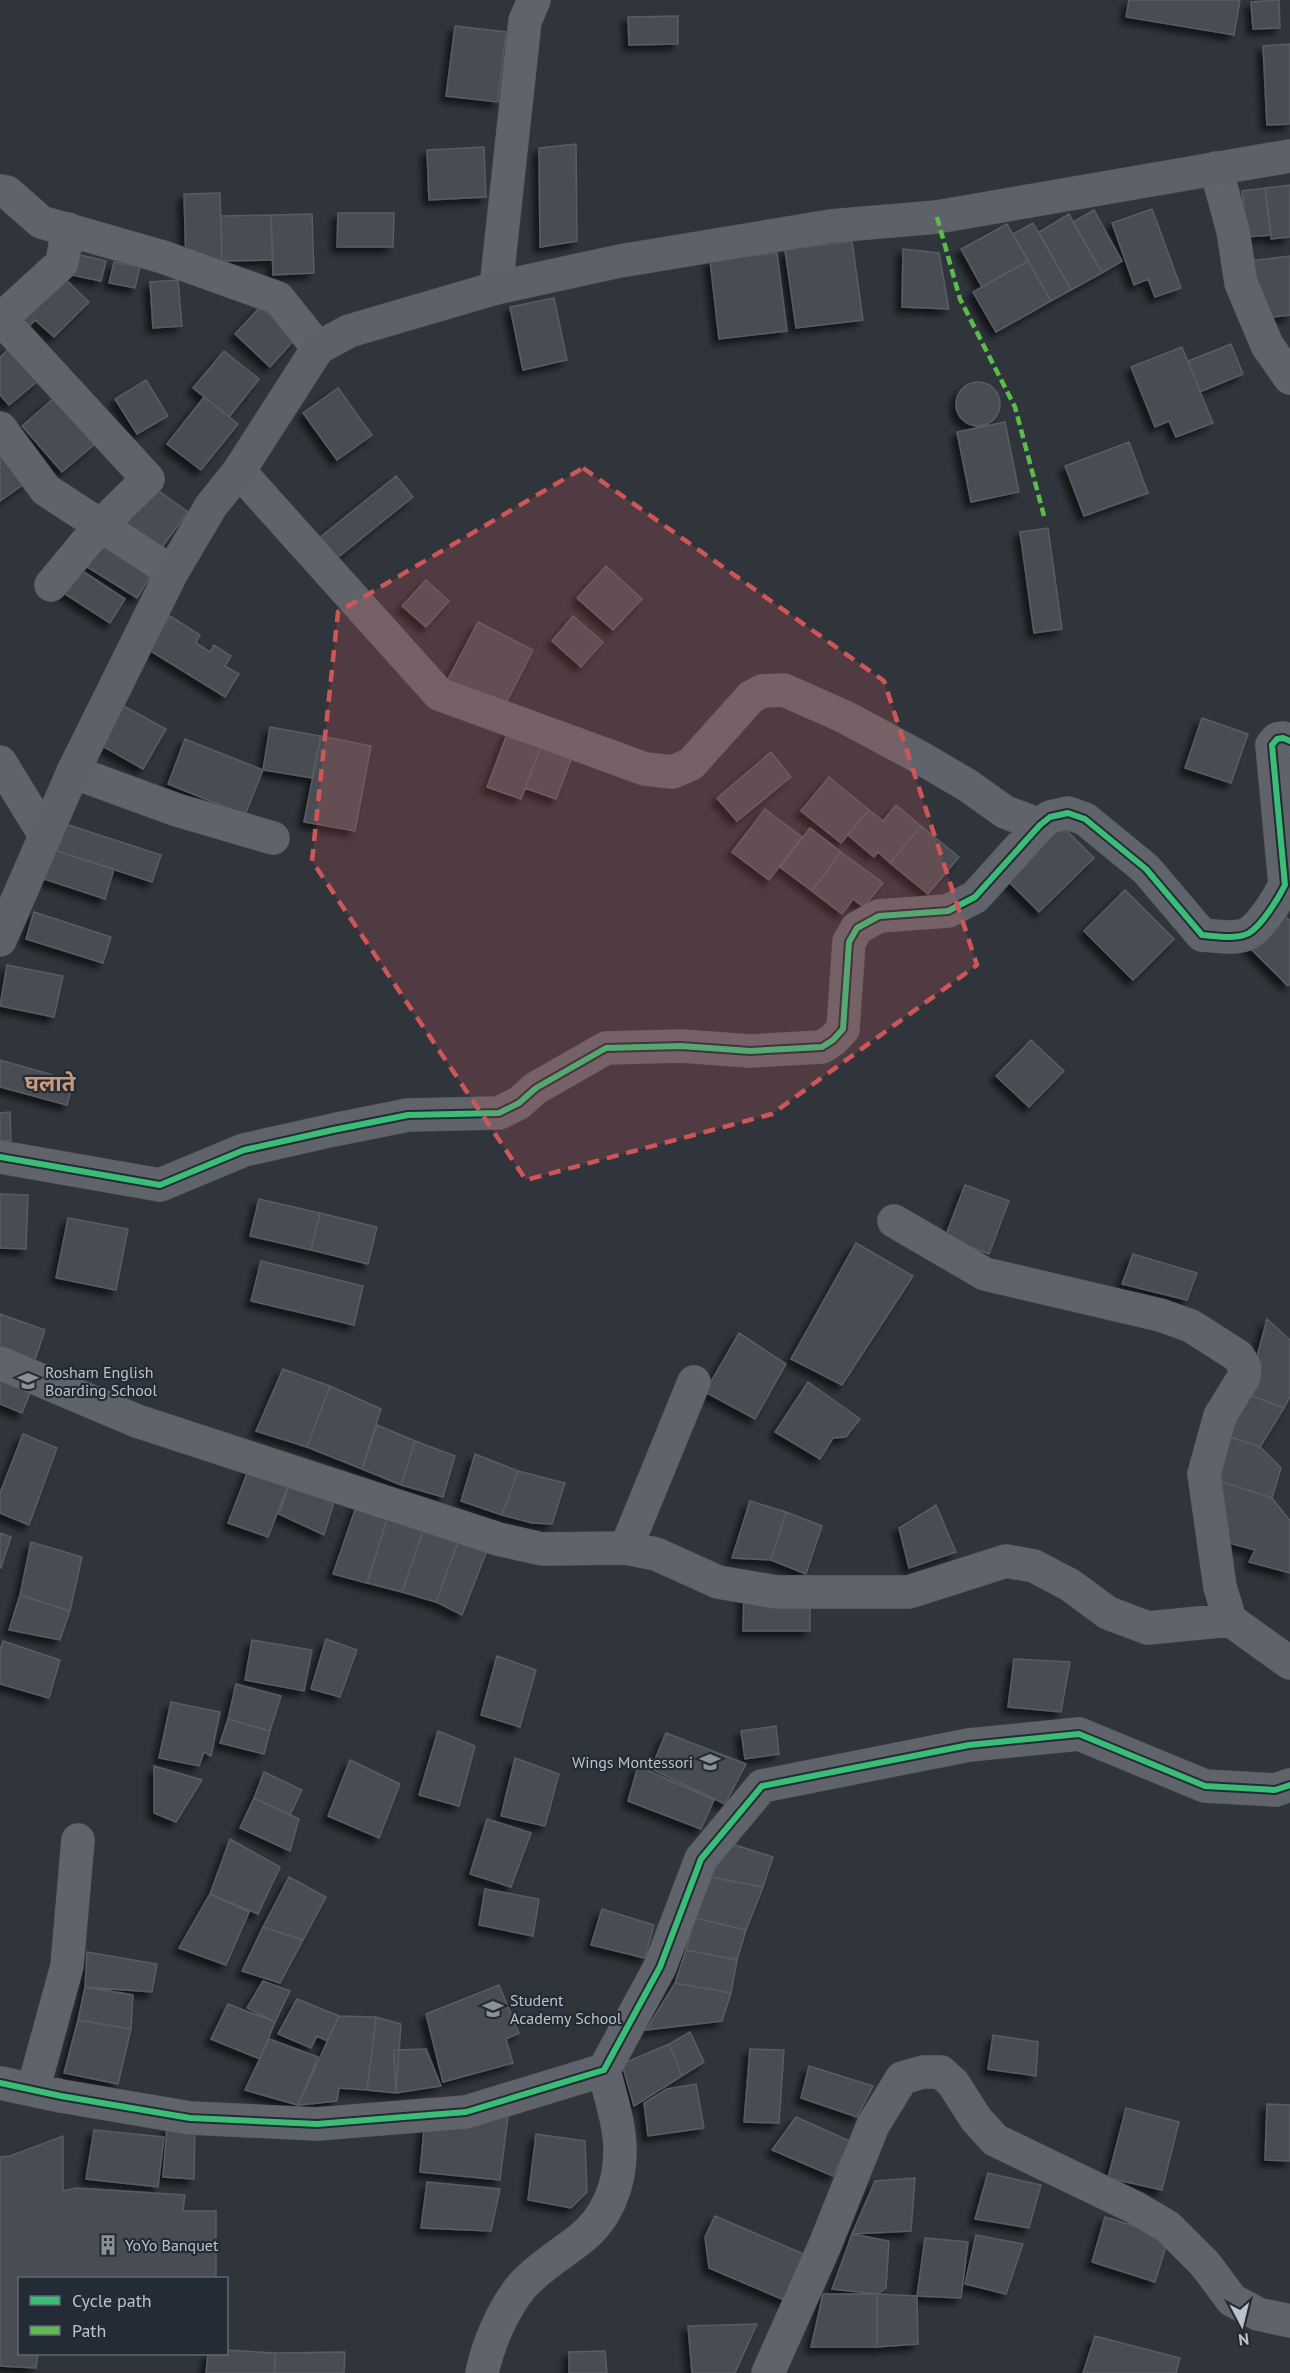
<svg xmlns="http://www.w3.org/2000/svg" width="1290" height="2373" viewBox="0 0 1290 2373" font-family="'PT Sans','Noto Sans Devanagari',sans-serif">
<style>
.building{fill:#494e53;stroke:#585c63;stroke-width:1.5;filter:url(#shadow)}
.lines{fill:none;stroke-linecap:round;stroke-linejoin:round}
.street-casing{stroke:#4e5156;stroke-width:34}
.secondary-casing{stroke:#4e5156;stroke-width:34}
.street{stroke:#60646a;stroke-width:33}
.secondary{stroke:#5e6268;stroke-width:33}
.quiet{stroke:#5cbc4b;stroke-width:4.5;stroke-dasharray:9 4.5;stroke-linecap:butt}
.cycleway-casing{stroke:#232c36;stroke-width:10}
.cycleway{stroke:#3abd76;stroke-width:6}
.marked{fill:#ce5659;fill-opacity:0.2;stroke:#ce5659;stroke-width:4.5;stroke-dasharray:12 8;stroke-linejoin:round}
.labels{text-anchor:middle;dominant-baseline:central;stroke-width:4.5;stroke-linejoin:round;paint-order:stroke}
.poi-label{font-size:16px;fill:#bcc2cb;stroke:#232c36;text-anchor:start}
.district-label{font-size:22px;font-weight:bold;fill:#ca9978;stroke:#232c36}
</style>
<defs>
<filter id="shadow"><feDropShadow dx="-5.5" dy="5.5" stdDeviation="3" flood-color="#0009"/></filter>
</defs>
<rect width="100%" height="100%" fill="#30353b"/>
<path class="building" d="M1129,0H1240L1234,35L1126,17Z
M1279,0L1280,28L1253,29L1251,2Z
M678,16V44L629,45L628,17Z
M455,26L506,32L498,102L446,96Z
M1290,44V124L1267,125L1263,46Z
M576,144L577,241L540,247L539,148Z
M484,147L486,197L429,200L427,150Z
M1290,185V237L1271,239L1265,188Z
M1265,188L1271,235L1247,237L1242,191Z
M220,193L222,261L186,262L184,194Z
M1152,209L1181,288L1155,297L1148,279L1134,285L1112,223Z
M1094,210L1122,261L1102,273L1073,222Z
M338,213H394L393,247H337Z
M312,214L314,273L273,275L271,215Z
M1069,214L1102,273L1071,290L1039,232Z
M271,215L273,260L222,261L221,216Z
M1033,223L1071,290L1051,301L1013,234Z
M1007,224L1028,261L982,287L961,249Z
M852,241L863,320L796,328L785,250Z
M903,249L939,253L949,309L902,307Z
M72,253L106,261L101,281L67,274Z
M777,253L787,331L719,339L710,260Z
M1290,256V315L1257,319L1250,261Z
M1028,261L1051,301L996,332L973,292Z
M114,262L140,267L135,288L109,283Z
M59,273L89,302L54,337L35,320L26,330L14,318Z
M178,280L182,326L153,328L150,282Z
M554,298L567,360L523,370L510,307Z
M261,306L296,338L270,367L235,334Z
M1231,344L1243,374L1200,392L1188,361Z
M11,347L39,380L9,405L0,395V357Z
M1182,347L1213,423L1176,437L1169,421L1155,427L1131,367Z
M224,351L259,379L229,417L193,388Z
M146,380L168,416L137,434L115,399Z
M956 404a22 22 0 1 1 44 0a22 22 0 1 1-44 0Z
M338,388L372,435L337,460L303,413Z
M204,397L238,424L201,470L167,444Z
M54,398L95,444L62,472L22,426Z
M1005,422L1019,492L971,502L957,432Z
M1129,442L1148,493L1084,516L1065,466Z
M0,444L28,481L0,501Z
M396,476L413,497L336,559L319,538Z
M152,486L188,512L157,554L121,528Z
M1048,528L1062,629L1034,633L1020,532Z
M102,536L155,569L137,598L84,565Z
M606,566L642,599L613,630L577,598Z
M78,568L125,599L110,623L62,592Z
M426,580L449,601L426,627L402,606Z
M170,616L200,635L196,643L210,652L214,645L231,656L225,666L239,674L225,697L149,650Z
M573,616L603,642L581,667L552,641Z
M478,622L533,650L503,709L447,681Z
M120,704L166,729L143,769L97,743Z
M1202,718L1248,734L1231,783L1185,768Z
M270,727L321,736L312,778L263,770Z
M509,729L543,741L521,799L487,787Z
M321,736L371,746L355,831L304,822Z
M185,739L263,770L245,815L168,784Z
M543,741L574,752L556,799L525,788Z
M771,752L791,777L737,821L717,798Z
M829,777L869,810L841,843L801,811Z
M896,805L921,826L890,863L878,852L874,857L848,835L869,810L883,821Z
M765,809L802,837L769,880L732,852Z
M59,822L161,855L152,882L51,849Z
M1061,825L1094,858L1039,912L1007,880Z
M921,826L959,857L928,894L890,863Z
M810,828L841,852L812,891L780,867Z
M51,849L114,869L105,899L41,878Z
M841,852L883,883L864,907L853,899L842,914L812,891Z
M1125,890L1174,939L1133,980L1084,931Z
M1277,907L1290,921V984L1288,986L1243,941Z
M34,912L111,937L103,963L26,939Z
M7,965L63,976L54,1017L0,1006Z
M1031,1040L1064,1071L1029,1107L996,1076Z
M0,1060L74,1081L67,1105L0,1087Z
M10,1112L11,1141H0V1113Z
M965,1185L1009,1201L989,1254L945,1237Z
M0,1194L28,1195L26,1249L0,1248Z
M259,1199L320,1213L311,1250L250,1236Z
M320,1213L377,1227L368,1264L311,1250Z
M68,1218L128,1229L116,1290L56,1278Z
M856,1243L913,1276L842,1385L791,1359Z
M1133,1254L1197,1273L1187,1300L1122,1284Z
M261,1261L363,1286L354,1325L251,1301Z
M0,1314L45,1330L34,1363L0,1351Z
M1267,1319L1290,1340V1396L1284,1408L1247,1394Z
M739,1333L786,1364L755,1419L705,1392Z
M0,1365L36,1379L22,1413L0,1404Z
M283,1369L330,1386L307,1447L256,1431Z
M808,1382L860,1419L846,1437L833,1438L820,1459L775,1432Z
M330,1386L381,1409L362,1469L307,1447Z
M1247,1394L1284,1408L1260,1447L1230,1437Z
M377,1425L415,1441L401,1485L362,1469Z
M23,1434L57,1448L29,1525L0,1513V1493Z
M1230,1437L1260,1447L1281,1468L1272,1498L1220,1481Z
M415,1441L455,1456L443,1497L401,1485Z
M475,1454L518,1471L502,1515L461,1501Z
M251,1463L292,1476L268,1537L228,1523Z
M518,1471L565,1483L552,1524L532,1523L502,1515Z
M292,1476L337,1492L324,1535L279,1514Z
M1220,1481L1272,1498L1290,1521V1573L1249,1562L1255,1550L1218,1540Z
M358,1501L390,1510L367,1583L333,1574Z
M750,1501L786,1512L771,1560L732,1558Z
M936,1505L956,1552L909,1568L899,1528Z
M390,1510L426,1522L402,1592L367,1583Z
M786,1512L822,1526L806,1574L771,1560Z
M426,1522L461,1534L436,1602L402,1592Z
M0,1533L11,1537L1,1568H0Z
M461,1534L490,1543L462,1615L436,1602Z
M31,1542L82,1557L70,1611L20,1595Z
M744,1589L810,1599V1631H743Z
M20,1595L70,1611L60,1640L9,1630Z
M326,1639L357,1650L340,1697L311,1689Z
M252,1640L312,1650L304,1691L245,1680Z
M3,1641L60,1660L49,1698L0,1684V1650Z
M497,1656L536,1670L520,1727L481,1715Z
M1014,1659L1070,1662L1061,1712L1008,1707Z
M236,1684L281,1696L270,1731L228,1719Z
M171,1702L220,1712L211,1756L204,1752L199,1766L159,1758Z
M228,1719L270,1731L264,1754L220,1743Z
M776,1726L779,1754L745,1759L741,1731Z
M438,1731L475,1746L459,1806L419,1795Z
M666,1733L746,1764L725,1804L651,1769Z
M515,1758L559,1774L545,1826L501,1816Z
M350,1760L400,1784L379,1838L328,1816Z
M154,1766L202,1780L176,1822L154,1813Z
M638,1766L714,1800L701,1829L628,1801Z
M264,1772L302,1790L290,1815L254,1798Z
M254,1798L299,1819L290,1851L240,1828Z
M487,1819L531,1833L511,1887L470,1874Z
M230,1839L280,1867L258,1914L210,1894Z
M729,1843L773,1857L763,1887L710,1877Z
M289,1877L326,1897L303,1940L263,1927Z
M710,1877L763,1887L746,1930L695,1918Z
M485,1889L539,1899L533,1936L479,1925Z
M210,1894L249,1912L226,1965L179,1948Z
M602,1909L654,1925L645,1958L591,1945Z
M695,1918L746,1930L737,1960L686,1950Z
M263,1927L303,1940L280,1983L242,1971Z
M686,1950L737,1960L731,1993L675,1983Z
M87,1952L157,1964L152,1992L85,1987Z
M263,1981L290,1991L275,2022L247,2008Z
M675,1983L731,1993L722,2021L646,2030Z
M499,1985L519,2033L506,2039L513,2063L443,2082L426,2014Z
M85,1987L133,1995L131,2029L78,2020Z
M297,1999L339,2016L327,2041L317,2036L311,2048L278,2034Z
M228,2004L275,2022L260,2059L211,2039Z
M339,2016L376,2017L367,2090L339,2088L337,2101L298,2105Z
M376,2017L401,2024L396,2093L367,2090Z
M78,2020L131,2029L118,2084L64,2073Z
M690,2032L704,2062L682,2076L669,2044Z
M993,2035L1038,2042L1036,2076L988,2069Z
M269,2039L318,2057L298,2105L245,2090Z
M669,2044L682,2076L634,2106L622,2064Z
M426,2049L441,2086L396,2093L394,2050Z
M750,2049L784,2050L779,2123L744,2122Z
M809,2066L873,2086L857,2117L801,2098Z
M696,2084L704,2128L648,2136L644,2103L667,2089Z
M1267,2104L1290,2105V2161L1265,2160Z
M1126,2108L1179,2122L1162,2190L1108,2178Z
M508,2116L500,2180L420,2172L425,2119Z
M796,2117L850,2141L833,2176L772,2150Z
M167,2127L195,2130L194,2179L163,2177Z
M94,2130L164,2137L158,2187L86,2179Z
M536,2134L585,2141L587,2192L571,2208L528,2200Z
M63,2136V2191L76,2188L185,2195L183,2211H216V2278H20V2354H38L36,2368L0,2366V2157L10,2156Z
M988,2173L1041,2185L1029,2228L975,2219Z
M915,2178L911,2231L852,2234L875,2181Z
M427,2182L500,2189L491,2231L421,2228Z
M715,2216L813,2258L791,2303L709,2268L705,2237Z
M1105,2217L1169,2237L1155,2282L1092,2262Z
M852,2234L889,2241L886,2288L877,2294L832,2289Z
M976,2235L1023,2244L1006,2294L965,2284Z
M925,2238L968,2242L961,2298L917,2296Z
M823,2294H877V2347H811Z
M877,2294L917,2296L918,2344L877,2347Z
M757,2324L735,2373H692L688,2326Z
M1095,2336L1180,2358L1176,2373H1083Z
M226,2350L275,2353V2373H206L208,2354H226Z
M605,2351L607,2373H569V2352Z
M345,2352L344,2373H275V2353Z"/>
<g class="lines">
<g class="street-casing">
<path id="street" d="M1216,168L1233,231L1241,283L1267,345L1290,378
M0,191L7,192L41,222L163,257L278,298L318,348
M496,288L525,21L534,0
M0,428L46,490L172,572
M239,471L439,694L645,769L673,772L691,764L751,697L762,691L784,690L845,717L921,758L967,785L1005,812L1040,825
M51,585L99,527L148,479L1,319L62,263L68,229
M0,762L45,835
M73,772L177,810L273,838
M0,1157L160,1185L244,1150L333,1130L408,1115L499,1113L519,1103L536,1088L606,1048L681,1046L750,1051L822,1047L833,1040L843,1029L849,942L857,928L879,916L948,911L975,897L1040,825L1050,817L1068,813L1085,819L1146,869L1202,935C1215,936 1237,940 1249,933C1262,925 1278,899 1285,885L1272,745L1277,739L1283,738L1290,741
M894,1221L985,1274L1160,1315L1191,1326L1238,1356L1245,1367L1244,1377L1220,1416L1204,1474L1220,1587L1230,1620
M0,1363L137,1421L498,1539L542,1549L626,1548L656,1554L718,1582L776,1592H909L1006,1561L1034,1566L1070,1585L1108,1613L1148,1628L1230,1620L1290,1663
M626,1548L694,1382
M0,2083L61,2096L190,2118L317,2124L466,2112L604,2070L660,1967L701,1859L762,1786L969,1745L1079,1734L1205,1786L1275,1790L1290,1785
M33,2090L67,1966L78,1840
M482,2373C488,2344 503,2309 522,2286C539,2267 560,2255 579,2240C607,2219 620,2185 620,2151C620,2124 610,2096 604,2070
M768,2373L825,2245L873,2125L902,2078L923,2072H941L953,2083L976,2119L995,2140L1134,2207L1168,2227L1205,2264L1232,2300L1258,2314L1290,2321"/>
</g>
<g class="secondary-casing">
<path id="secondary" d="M0,940L73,772L172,572L211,506L239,471L318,348L349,331L496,288L620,261L831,226L937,217L1290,156"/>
</g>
<use href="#street" class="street"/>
<use href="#secondary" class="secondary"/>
<path class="quiet" d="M937,217L960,299L1015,407L1044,516"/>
<g class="cycleway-casing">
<path id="cycleway" d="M0,1157L160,1185L244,1150L333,1130L408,1115L499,1113L519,1103L536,1088L606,1048L681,1046L750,1051L822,1047L833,1040L843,1029L849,942L857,928L879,916L948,911L975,897L1040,825L1050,817L1068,813L1085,819L1146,869L1202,935C1215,936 1237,940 1249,933C1262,925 1278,899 1285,885L1272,745L1277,739L1283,738L1290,741
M0,2083L61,2096L190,2118L317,2124L466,2112L604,2070L660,1967L701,1859L762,1786L969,1745L1079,1734L1205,1786L1275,1790L1290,1785"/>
</g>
<use href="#cycleway" class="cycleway"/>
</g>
<path class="marked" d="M583,468L884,681L977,965L772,1114L526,1180L312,861L338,612Z"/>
<defs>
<g id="school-bare" transform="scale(1.62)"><path d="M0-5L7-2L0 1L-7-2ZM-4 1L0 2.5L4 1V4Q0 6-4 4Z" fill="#8b9199" stroke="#232c36" stroke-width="2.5" paint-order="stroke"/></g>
<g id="building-bare" transform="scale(1.62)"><path d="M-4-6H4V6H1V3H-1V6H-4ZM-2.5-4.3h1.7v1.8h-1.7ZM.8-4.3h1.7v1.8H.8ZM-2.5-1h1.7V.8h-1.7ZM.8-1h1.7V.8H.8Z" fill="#8b9199" stroke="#232c36" stroke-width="2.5" paint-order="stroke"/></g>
</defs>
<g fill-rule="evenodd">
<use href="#school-bare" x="28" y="1381"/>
<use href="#school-bare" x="710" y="1762"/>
<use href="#school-bare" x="493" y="2009"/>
<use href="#building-bare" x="108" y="2245"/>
</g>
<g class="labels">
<g class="poi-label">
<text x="45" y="1372">Rosham English<tspan x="45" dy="18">Boarding School</tspan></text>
<text x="693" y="1762" text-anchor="end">Wings Montessori</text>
<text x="510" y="2000">Student<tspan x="510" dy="18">Academy School</tspan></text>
<text x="125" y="2245">YoYo Banquet</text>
</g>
<g class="district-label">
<text x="50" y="1083">घलाते</text>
</g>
</g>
<rect x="18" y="2277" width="210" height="78" fill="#232c36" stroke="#606872" stroke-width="1.5"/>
<rect x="30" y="2296" width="30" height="9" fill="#3abd76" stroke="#606872" stroke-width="1.5"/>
<text x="72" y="2307" font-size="18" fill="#bcc2cb">Cycle path</text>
<rect x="30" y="2326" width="30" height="9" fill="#5cbc4b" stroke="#606872" stroke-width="1.5"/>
<text x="72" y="2337" font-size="18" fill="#bcc2cb">Path</text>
<g transform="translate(1242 2325) rotate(173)" stroke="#232c36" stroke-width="4.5" paint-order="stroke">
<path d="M0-4.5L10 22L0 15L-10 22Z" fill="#bcc2cb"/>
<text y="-9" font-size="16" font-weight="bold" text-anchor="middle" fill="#bcc2cb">N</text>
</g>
</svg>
